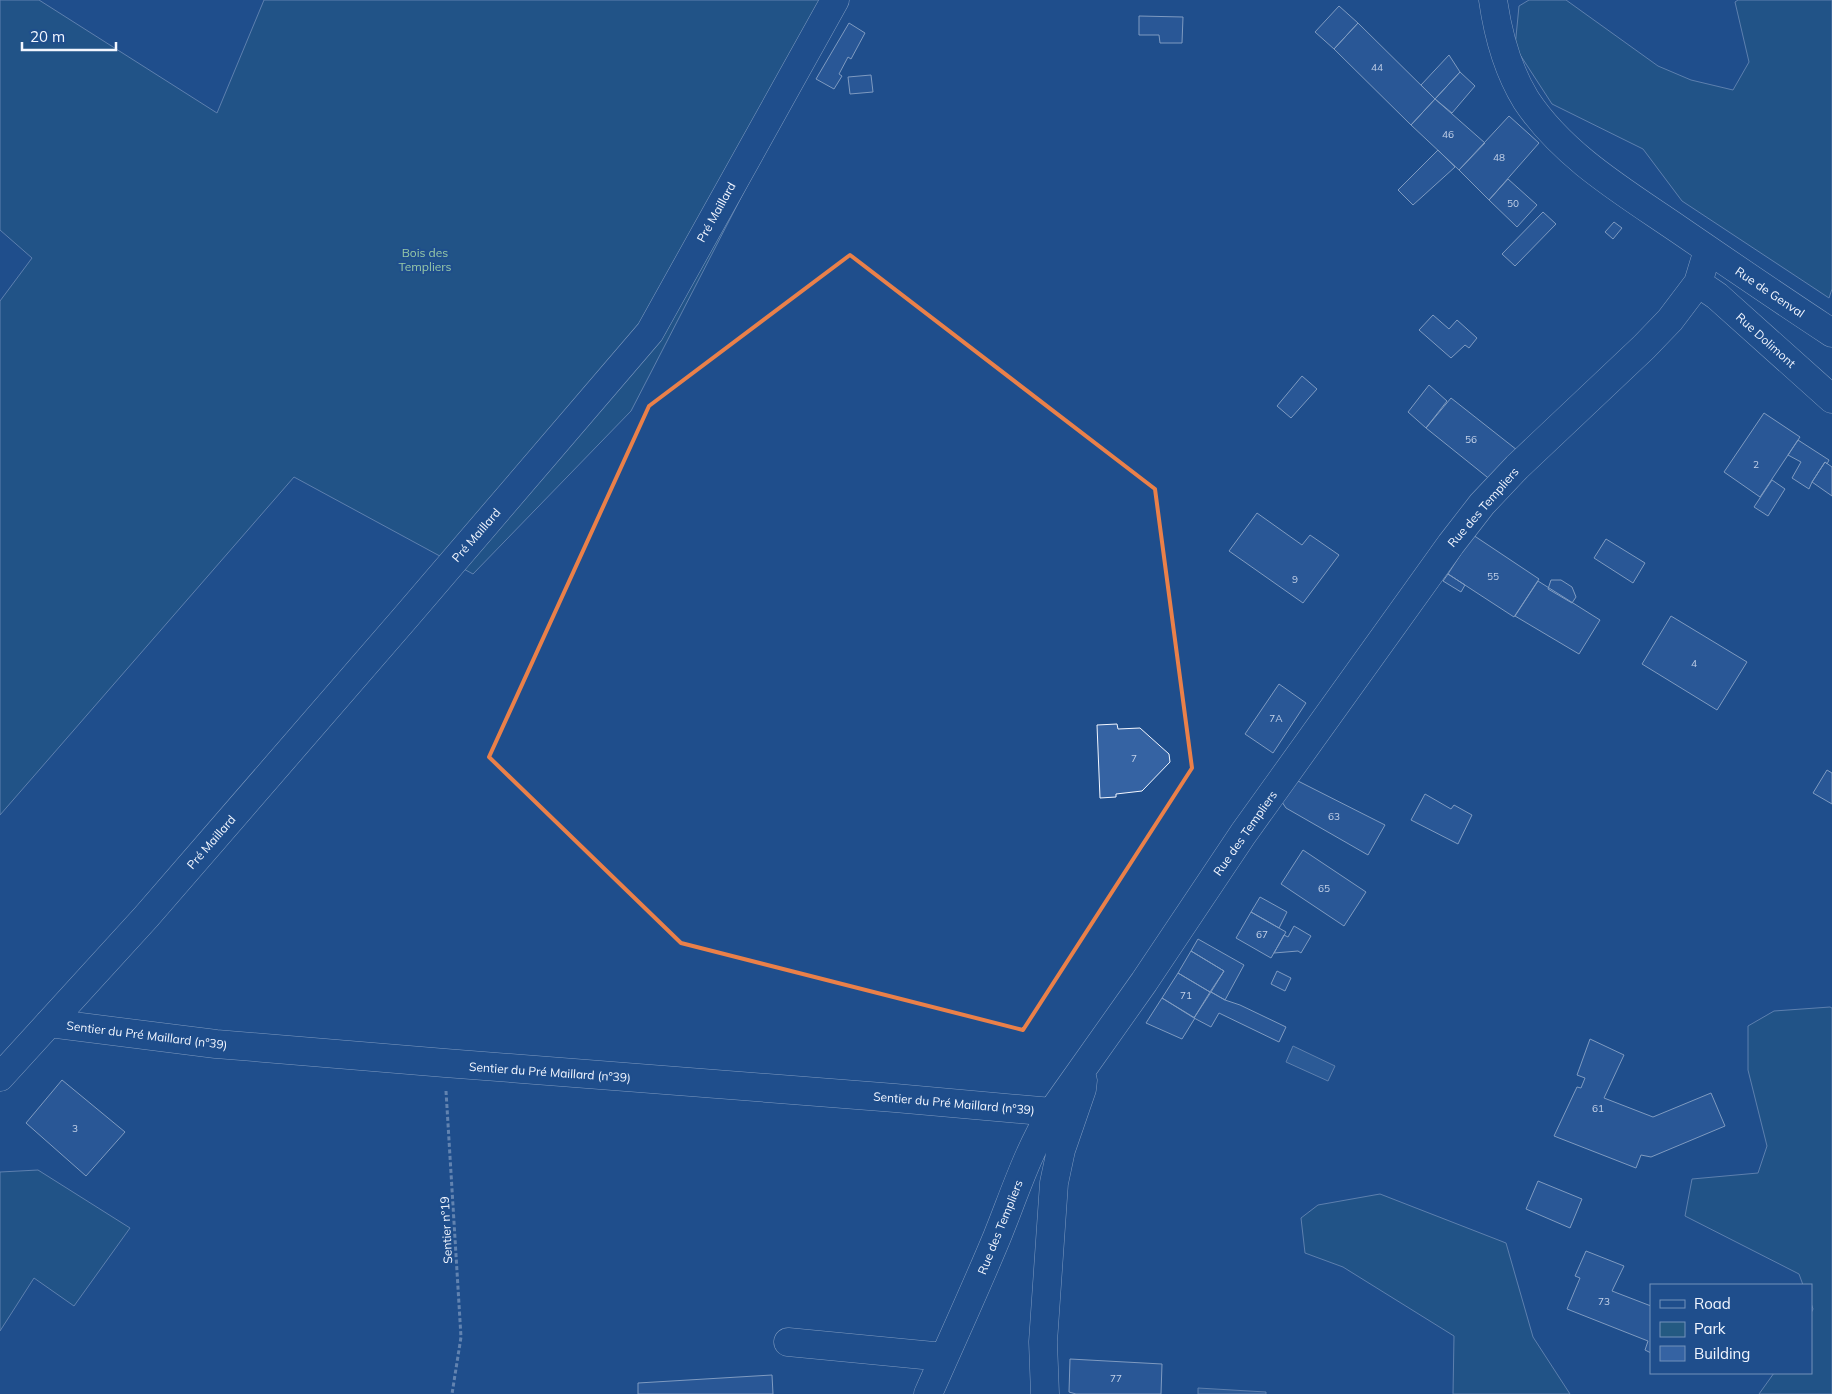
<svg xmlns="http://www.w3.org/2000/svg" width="1832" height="1394" viewBox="0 0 1832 1394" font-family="Mulish,sans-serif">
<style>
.green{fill:#245a82;stroke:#a8bbd7}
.water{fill:#3b69a3;stroke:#a8bbd7}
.building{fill:#3563a3;stroke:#f2f6ff}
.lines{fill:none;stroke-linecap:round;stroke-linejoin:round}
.minor-casing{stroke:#f2f6ff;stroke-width:29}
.path{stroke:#b3c4dc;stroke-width:3;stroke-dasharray:4 2.5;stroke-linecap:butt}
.minor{stroke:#1f4e8c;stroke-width:28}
.marked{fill:none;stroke:#ea8049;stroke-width:4;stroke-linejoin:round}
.labels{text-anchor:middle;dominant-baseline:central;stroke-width:4;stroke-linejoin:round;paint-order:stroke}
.number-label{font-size:10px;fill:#c3d1e8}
.street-label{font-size:12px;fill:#f2f6ff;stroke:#1f4e8c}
.park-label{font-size:12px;fill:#97c8a6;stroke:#1f4e8c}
</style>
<rect width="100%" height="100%" fill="#1f4e8c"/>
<path class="green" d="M0,0H39L217,113L264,0H843L631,411L473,574L294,477L0,815V301L32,258L0,230Z
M1529,0H1566L1658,66L1691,80L1733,90L1749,62L1735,2L1738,0H1832V289L1829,298L1682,201L1643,149L1552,104L1515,47L1519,6Z
M1830,1007L1832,1008V1394H1759L1774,1373H1811V1313L1813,1309L1811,1303V1285H1803L1799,1274L1685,1216L1692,1179L1758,1173L1767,1146L1748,1070V1026L1774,1011Z
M38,1170L130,1228L74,1306L34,1278L0,1331V1172Z
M1380,1194L1506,1243L1533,1337L1570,1394H1453L1454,1336L1343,1267L1305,1253L1301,1218L1318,1205Z"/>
<path class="water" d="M1293,1046L1335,1066L1328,1081L1286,1062Z
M1198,1388L1266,1392V1394H1198Z"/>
<path class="building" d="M1339,6L1358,23L1334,49L1315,32Z
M1139,16L1183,17L1182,43H1160L1159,35H1139Z
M849,23L865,33L851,59L848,57L839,74L842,76L834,89L816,79Z
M1358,23L1435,99L1411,125L1334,49Z
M1449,55L1460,72L1435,99L1421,85Z
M1460,72L1475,86L1452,113L1435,99Z
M871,75L873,92L850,94L848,77Z
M1435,99L1485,143L1459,170L1411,125Z
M1509,116L1539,143L1489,200L1459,170Z
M1438,150L1455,167L1413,205L1398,190Z
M1508,179L1537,205L1517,227L1489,200Z
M1543,212L1556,224L1515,266L1502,254Z
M1614,222L1622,228L1613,239L1605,232Z
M1433,315L1449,329L1457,320L1477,338L1469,348L1465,345L1451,358L1419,330Z
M1302,376L1317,389L1291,418L1277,406Z
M1429,385L1447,401L1426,428L1408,412Z
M1451,398L1517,450L1492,481L1426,428Z
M1764,413L1800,437L1760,497L1724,472Z
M1798,440L1829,460L1827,464L1825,462L1812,482L1809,489L1792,478L1801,462L1788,455Z
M1825,462L1832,467V496L1812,482Z
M1772,480L1785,489L1768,516L1754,507Z
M1257,513L1302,545L1310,535L1339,555L1303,603L1229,551Z
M1473,535L1539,579L1514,617L1448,574Z
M1606,539L1645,563L1633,583L1594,558Z
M1448,574L1465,585L1461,592L1443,581Z
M1551,580H1561L1572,587L1576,597L1572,603L1548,589Z
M1538,581L1600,620L1579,654L1515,616Z
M1671,616L1747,662L1717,710L1642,664Z
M1279,684L1306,703L1273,753L1245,734Z
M1117,724L1118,729L1140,728L1169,754L1170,762L1142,791L1116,794V797L1100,798L1097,725Z
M1827,770L1832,773V804L1813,793Z
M1296,780L1385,825L1368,855L1286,808L1282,802Z
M1425,794L1451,809L1454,805L1472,815L1458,844L1411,820Z
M1303,850L1366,892L1344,926L1281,884Z
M1260,897L1287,912L1279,928L1251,912Z
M1251,912L1286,932L1271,958L1236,938Z
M1294,926L1311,936L1301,953L1298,951L1274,953L1284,935L1288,937Z
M1198,939L1244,965L1225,1000L1211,992L1224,971L1191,951Z
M1191,951L1224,971L1210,992L1178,973Z
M1277,971L1291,978L1285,991L1271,984Z
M1178,973L1210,992L1194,1018L1162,998Z
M1211,992L1225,1000L1240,1005L1286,1027L1279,1042L1219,1013L1211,1027L1194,1018Z
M1162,998L1195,1018L1182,1039L1146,1023Z
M1590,1039L1624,1055L1604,1098L1653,1117L1711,1093L1725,1126L1651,1157L1641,1155L1636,1168L1554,1136L1577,1087L1581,1088L1585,1078L1577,1075Z
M62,1080L125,1132L86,1176L26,1123Z
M1538,1181L1582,1199L1570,1228L1526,1209Z
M1586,1251L1624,1266L1612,1291L1651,1306V1353L1645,1350L1648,1341L1567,1309L1580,1278L1575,1276Z
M1070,1359L1162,1364L1161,1394H1076L1069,1392Z
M772,1375L773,1394H638V1383Z"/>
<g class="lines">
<g class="minor-casing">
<path id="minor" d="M1493,0C1498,35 1507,69 1526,100C1563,156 1624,192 1678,229C1729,264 1780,299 1832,333
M1698,283L1717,296L1832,399
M49,1023L216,1044L445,1063L895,1098L1052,1112
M0,1077L146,917L405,618L650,332L835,0
M788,1342L944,1357
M928,1394C951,1342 975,1290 997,1237C1014,1195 1028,1151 1052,1112L1144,982L1243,834L1451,544L1482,504L1517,467L1644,347L1670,320L1698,283L1708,250
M1045,1394L1043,1342L1054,1183L1061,1150L1082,1089L1083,1080"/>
</g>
<path class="path" d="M446,1091L461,1337L452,1394"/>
<use href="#minor" class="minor"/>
</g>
<path d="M0 0H1832V1394H0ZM850,255L1155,489L1192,768L1023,1030L681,943L489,757L649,406Z" fill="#1f4e8c" fill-opacity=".55" fill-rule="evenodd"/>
<path class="marked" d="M850,255L1155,489L1192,768L1023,1030L681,943L489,757L649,406Z"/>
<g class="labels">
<g class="number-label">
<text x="1377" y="67">44</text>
<text x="1448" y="134">46</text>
<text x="1499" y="157">48</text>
<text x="1513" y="203">50</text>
<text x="1471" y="439">56</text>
<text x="1756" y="464">2</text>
<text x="1493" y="576">55</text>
<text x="1295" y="579">9</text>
<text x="1694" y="663">4</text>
<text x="1276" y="718">7A</text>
<text x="1134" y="758">7</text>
<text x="1334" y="816">63</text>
<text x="1324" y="888">65</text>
<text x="1262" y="934">67</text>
<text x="1186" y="995">71</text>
<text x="1598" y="1108">61</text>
<text x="75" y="1128">3</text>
<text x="1604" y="1301">73</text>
<text x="1116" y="1378">77</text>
</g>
<g class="street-label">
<text transform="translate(716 212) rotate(-61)">Pré Maillard</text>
<text transform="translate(1770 292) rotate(34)">Rue de Genval</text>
<text transform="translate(1766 340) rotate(42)">Rue Dolimont</text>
<text transform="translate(1483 507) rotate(-49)">Rue des Templiers</text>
<text transform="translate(476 535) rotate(-49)">Pré Maillard</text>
<text transform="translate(1245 833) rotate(-55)">Rue des Templiers</text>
<text transform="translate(211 842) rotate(-49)">Pré Maillard</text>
<text transform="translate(147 1035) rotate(7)">Sentier du Pré Maillard (n°39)</text>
<text transform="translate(550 1072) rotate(4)">Sentier du Pré Maillard (n°39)</text>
<text transform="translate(954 1103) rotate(5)">Sentier du Pré Maillard (n°39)</text>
<text transform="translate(1000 1227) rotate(-68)">Rue des Templiers</text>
<text transform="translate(446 1230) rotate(-93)">Sentier n°19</text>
</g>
<g class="park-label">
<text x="425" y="252">Bois des<tspan x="425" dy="14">Templiers</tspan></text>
</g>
</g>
<rect x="1650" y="1284" width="162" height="90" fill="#1f4e8c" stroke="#7391ba"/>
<rect x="1660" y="1300" width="25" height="8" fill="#1f4e8c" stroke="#7391ba"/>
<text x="1694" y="1309" font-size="15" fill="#f2f6ff">Road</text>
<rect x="1660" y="1322" width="25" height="15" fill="#245a82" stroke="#7391ba"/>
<text x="1694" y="1334" font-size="15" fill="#f2f6ff">Park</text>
<rect x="1660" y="1346" width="25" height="15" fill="#3563a3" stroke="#7391ba"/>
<text x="1694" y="1359" font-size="15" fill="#f2f6ff">Building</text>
<path d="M22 42v8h94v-8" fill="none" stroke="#f2f6ff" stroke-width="2.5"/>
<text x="30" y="42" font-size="15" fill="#f2f6ff" stroke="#1f4e8c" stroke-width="4" paint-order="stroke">20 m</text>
</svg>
